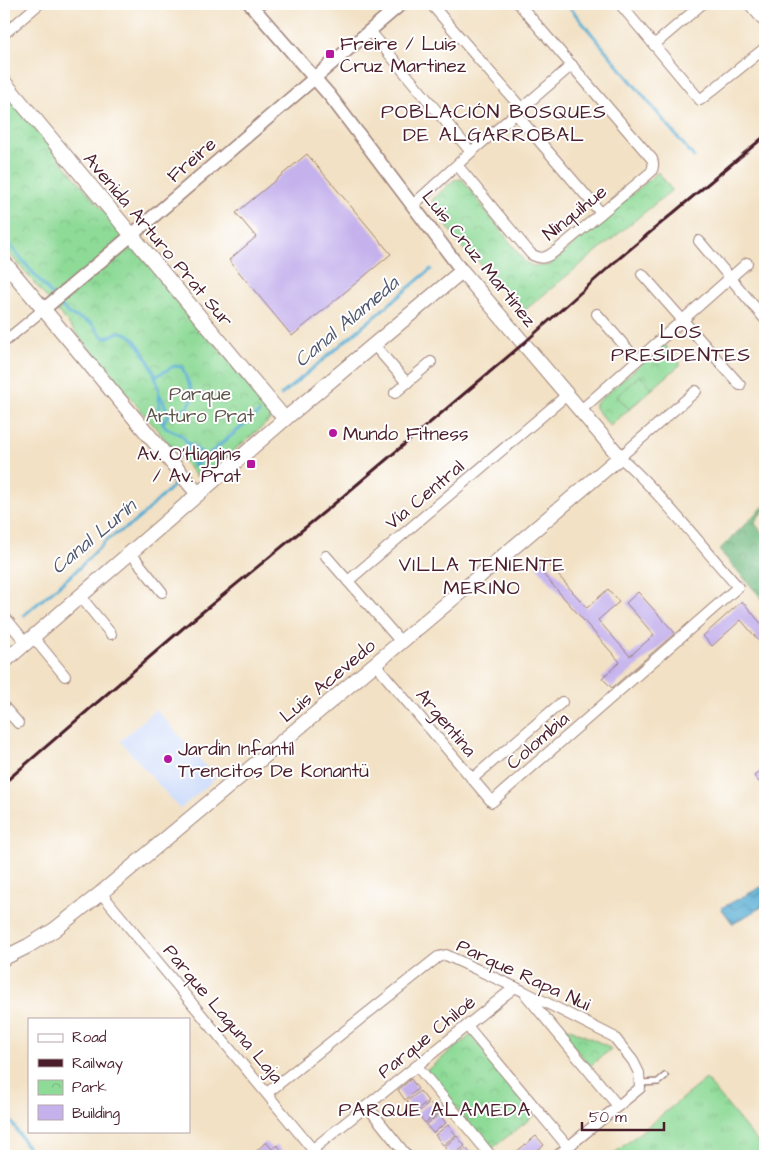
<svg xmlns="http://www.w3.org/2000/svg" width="769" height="1160" viewBox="0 0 769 1160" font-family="'Architects Daughter',sans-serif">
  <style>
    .built { fill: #ccdbfa }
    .grass { fill: url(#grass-tufts); stroke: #6c7c61 }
    .forest { fill: url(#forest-crowns); stroke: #5e6c56 }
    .park { fill: url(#park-crowns); stroke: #6c7c61 }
    .pitch { fill: #8eda97; stroke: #6c7c61 }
    .water { fill: url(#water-waves); stroke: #50667f }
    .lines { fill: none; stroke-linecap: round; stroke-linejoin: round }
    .stream { stroke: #57add3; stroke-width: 3 }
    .building { fill: #c5b2ed }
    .service-casing { stroke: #9e8078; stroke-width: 8 }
    .minor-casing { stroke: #9e8078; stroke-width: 12 }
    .tertiary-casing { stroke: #9e8078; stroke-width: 15 }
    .secondary-casing { stroke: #9e8078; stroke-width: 16 }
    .service { stroke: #fff; stroke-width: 5 }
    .minor { stroke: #fff; stroke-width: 10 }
    .tertiary { stroke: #fff; stroke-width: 12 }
    .secondary { stroke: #fff; stroke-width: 14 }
    .rail { stroke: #4a1f2b; stroke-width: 3 }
    .poi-dot { fill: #b5179e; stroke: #fff; stroke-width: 2 }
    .labels { text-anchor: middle; stroke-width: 4; stroke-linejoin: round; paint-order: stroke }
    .poi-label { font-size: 19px; fill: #4a1f2b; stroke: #fff; text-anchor: start }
    .street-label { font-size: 19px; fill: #4a1f2b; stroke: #fff }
    .park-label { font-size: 19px; fill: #5e574b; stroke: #fff }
    .neighbourhood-label { font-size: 20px; letter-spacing: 1px; fill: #4a1f2b; stroke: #fff }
    .water-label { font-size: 20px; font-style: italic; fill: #4f586e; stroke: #fff }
  </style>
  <defs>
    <pattern id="grass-tufts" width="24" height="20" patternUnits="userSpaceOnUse" patternTransform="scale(1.25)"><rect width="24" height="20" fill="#8eda97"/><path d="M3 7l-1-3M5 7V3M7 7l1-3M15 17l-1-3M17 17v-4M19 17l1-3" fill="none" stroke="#7cbb82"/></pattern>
    <pattern id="forest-crowns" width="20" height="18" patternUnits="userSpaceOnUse" patternTransform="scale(1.25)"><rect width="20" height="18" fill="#72ba80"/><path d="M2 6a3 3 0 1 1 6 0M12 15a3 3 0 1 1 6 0" fill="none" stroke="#609769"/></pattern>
    <pattern id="park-crowns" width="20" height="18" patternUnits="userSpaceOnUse" patternTransform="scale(1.25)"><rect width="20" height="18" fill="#8eda97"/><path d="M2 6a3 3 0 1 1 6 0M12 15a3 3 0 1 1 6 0" fill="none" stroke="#7cbb82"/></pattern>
    <pattern id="water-waves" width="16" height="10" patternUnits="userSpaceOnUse" patternTransform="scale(1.25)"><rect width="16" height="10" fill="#57add3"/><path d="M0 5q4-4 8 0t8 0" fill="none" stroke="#4a8cab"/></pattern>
  </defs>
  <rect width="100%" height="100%" fill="#fff"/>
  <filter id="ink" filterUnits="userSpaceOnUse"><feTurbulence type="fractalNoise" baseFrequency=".02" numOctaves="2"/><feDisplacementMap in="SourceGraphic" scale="10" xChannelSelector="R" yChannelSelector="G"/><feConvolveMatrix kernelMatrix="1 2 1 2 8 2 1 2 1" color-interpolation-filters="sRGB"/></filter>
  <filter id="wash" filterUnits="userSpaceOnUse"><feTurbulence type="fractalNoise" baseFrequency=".0096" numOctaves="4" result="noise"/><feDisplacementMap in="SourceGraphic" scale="20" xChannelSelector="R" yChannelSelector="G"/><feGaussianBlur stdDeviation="1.12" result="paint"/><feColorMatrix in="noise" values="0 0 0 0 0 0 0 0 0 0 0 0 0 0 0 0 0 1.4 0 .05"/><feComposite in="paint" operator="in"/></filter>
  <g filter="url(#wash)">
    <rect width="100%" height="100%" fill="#f2e1c4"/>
    <polygon class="built" points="156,709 216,778 180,809 120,741"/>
    <polygon class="grass" points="706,1079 765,1151 765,1156 611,1156"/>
    <polygon class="forest" points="765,505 765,510 758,517 755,523 765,537 765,602 719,550"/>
    <g class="park">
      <polygon points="4,92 271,411 272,415 269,421 202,477 196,476 4,247"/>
      <path d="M658 172 672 190 525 310 486 272 478 261 465 251 433 207V199L454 180 462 179 525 262C534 268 540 266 550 265Z"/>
      <polygon points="664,344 681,364 610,426 595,408 595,404"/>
      <polygon points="553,1021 605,1045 611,1049 590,1066"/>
      <polygon points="471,1035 535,1115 490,1150 426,1071"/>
    </g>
    <polygon class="pitch" points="640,375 652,389 629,409 617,396"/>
    <polygon class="water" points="765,885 765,905 733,924 721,908"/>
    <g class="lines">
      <g class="stream">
        <polyline points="567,4 694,157"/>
        <polyline points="4,238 51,294"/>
        <path d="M61 306 69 314 91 323 104 338C110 338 114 332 121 332 137 333 156 373 158 387 160 399 157 411 162 422 166 431 177 431 183 437 190 445 190 457 194 466L259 413"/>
        <polyline points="155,377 174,366 182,367 191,389 192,400 188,406 181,410 171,413 167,416 163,423"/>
        <polyline points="160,395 167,410 171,413"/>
        <polyline points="281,395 431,269"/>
        <polyline points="187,442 206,456"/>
        <polyline points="24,615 75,572 108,539 132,524 145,513 180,479"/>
        <polyline points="4,1110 33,1156"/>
      </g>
    </g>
    <g id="blocks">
      <g class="building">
        <polygon points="307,154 391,254 292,336 229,260 256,237 236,213"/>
        <polygon points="544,559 587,608 608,589 619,602 598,620 630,656 654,635 626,603 638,592 675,633 612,688 602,678 620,662 536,566"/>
        <polygon points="742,601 765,628 765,648 741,620 712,646 703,636"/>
        <polygon points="765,767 765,789 754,776"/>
        <polygon points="411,1079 418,1089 405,1100 398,1090"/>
        <polygon points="420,1091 428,1101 415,1111 407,1101"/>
        <polygon points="430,1103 438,1113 425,1123 417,1113"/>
        <polygon points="439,1114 446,1123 433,1133 426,1125"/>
        <polygon points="448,1125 456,1135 443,1145 435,1135"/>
        <polygon points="457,1136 465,1146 452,1156 444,1147"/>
        <polygon points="536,1136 544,1145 530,1156 520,1156 516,1152"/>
        <polygon points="266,1142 272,1149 277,1145 287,1156 251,1156"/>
        <polygon points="466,1148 473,1156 455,1156"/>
      </g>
    </g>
  </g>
  <g filter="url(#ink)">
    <use href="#blocks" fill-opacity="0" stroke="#9e8078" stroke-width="1"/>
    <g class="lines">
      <defs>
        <g id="service">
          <polyline points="379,4 388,14"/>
          <polyline points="640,1083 658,1082 665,1076"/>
        </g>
        <g id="minor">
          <polyline points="431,4 522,109"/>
          <polyline points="620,4 700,100 765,48"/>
          <polyline points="749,4 765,23"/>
          <polyline points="370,31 471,152"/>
          <polyline points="4,34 39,4"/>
          <polyline points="654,45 702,4"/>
          <polyline points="516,114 601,213"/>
          <path d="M457 165 531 254C543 261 547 257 557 250L651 172C654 167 654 164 652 159L519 4"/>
          <polyline points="413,205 471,152 572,65"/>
          <polyline points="699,241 765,319"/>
          <polyline points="642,274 740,385"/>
          <polyline points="597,314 637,360"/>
          <polyline points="4,342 44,309"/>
          <polyline points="374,345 407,383"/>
          <polyline points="395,393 431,362"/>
          <polyline points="581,410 747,263"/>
          <polyline points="130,552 162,592"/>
          <polyline points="326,556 401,642"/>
          <polyline points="348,581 568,394"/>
          <polyline points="80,596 111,634"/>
          <polyline points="4,616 26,643"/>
          <polyline points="33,637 65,676"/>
          <path d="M375 664 492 802 502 793 738 587C699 543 663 496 620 457L696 391"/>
          <polyline points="4,707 18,723"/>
          <polyline points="472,779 562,702"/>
          <polyline points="101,893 318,1156"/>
          <polyline points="526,995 618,1106"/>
          <polyline points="467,1026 568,1147"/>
          <polyline points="417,1066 491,1156"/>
          <polyline points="267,1093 438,957 446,955 523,991 614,1037 633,1061 639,1073 640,1088 557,1156"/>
          <polyline points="367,1106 407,1156"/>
          <polyline points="313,1149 515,987"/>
        </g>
        <g id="tertiary">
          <polyline points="250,4 330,96 462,271"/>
          <polyline points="44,309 120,245 401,4"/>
        </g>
        <g id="secondary">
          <polyline points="4,82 285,419"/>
          <polyline points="4,262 198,494"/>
          <path d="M4 662 285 419 462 271 620 457C448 604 274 748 101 893L54 930 28 946 4 958"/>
        </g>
      </defs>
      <use href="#service" class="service-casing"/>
      <use href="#minor" class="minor-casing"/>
      <use href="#tertiary" class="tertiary-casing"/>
      <use href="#secondary" class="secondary-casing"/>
      <use href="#service" class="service"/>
      <use href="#minor" class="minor"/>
      <use href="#tertiary" class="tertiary"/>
      <use href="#secondary" class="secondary"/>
      <polyline class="rail" points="4,783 189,623 334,504 524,343 616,261 765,136"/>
    </g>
  </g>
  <g class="poi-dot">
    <rect x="325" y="49" width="10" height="10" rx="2.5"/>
    <circle cx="333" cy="433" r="5"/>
    <rect x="246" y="459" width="10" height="10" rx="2.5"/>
    <circle cx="168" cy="759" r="5"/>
  </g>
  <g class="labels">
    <g class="poi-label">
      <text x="340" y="50">Freire / Luis<tspan x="340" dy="22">Cruz Martinez</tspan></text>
      <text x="343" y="440">Mundo Fitness</text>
      <text x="241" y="460" text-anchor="end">Av. O'Higgins<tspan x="241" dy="22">/ Av. Prat</tspan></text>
      <text x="178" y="755">Jardin Infantíl<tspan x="178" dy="22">Trencitos De Konantü</tspan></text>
    </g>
    <g class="street-label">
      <text transform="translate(191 159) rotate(-41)" y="7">Freire</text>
      <text transform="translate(574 212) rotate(-39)" y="7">Ninquihue</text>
      <text transform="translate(159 239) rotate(50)" y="7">Avenida Arturo Prat Sur</text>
      <text transform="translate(480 258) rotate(51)" y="7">Luis Cruz Martínez</text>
      <text transform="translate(424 494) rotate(-40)" y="7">Vía Central</text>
      <text transform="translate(327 680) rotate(-40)" y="7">Luis Acevedo</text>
      <text transform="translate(447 722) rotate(50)" y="7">Argentina</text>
      <text transform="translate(537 740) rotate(-41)" y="7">Colombia</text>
      <text transform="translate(524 974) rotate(25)" y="7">Parque Rapa Nui</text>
      <text transform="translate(224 1013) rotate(50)" y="7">Parque Laguna Laja</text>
      <text transform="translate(426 1036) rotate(-39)" y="7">Parque Chiloé</text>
    </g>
    <g class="park-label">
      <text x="200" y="400">Parque<tspan x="200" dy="22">Arturo Prat</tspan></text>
    </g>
    <g class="neighbourhood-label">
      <text x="494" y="118">POBLACIÓN BOSQUES<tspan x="494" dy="23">DE ALGARROBAL</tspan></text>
      <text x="681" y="338">LOS<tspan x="681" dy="23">PRESIDENTES</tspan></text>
      <text x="482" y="571">VILLA TENIENTE<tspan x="482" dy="23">MERINO</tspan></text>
      <text x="435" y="1116">PARQUE ALAMEDA</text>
    </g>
    <g class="water-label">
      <text transform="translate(346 321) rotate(-40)" y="7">Canal Alameda</text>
      <text transform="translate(93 536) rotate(-40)" y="7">Canal Lurín</text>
    </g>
  </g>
  <rect width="769" height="1160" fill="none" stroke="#fff" stroke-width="20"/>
  <rect x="28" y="1018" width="162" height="115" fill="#ffffff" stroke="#b7a5aa"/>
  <rect x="38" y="1034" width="25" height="8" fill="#ffffff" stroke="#b7a5aa"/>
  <text x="72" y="1042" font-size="15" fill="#4a1f2b">Road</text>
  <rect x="38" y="1059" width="25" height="8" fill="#4a1f2b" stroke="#b7a5aa"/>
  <text x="72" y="1068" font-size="15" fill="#4a1f2b">Railway</text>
  <rect x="38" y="1080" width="25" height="15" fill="url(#park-crowns)" stroke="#b7a5aa"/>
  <text x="72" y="1092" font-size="15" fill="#4a1f2b">Park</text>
  <rect x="38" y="1105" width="25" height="15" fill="#c5b2ed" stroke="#b7a5aa"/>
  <text x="72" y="1118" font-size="15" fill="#4a1f2b">Building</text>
  <path d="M582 1122v8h82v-8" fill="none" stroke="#4a1f2b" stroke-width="2.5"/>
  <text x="589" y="1122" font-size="15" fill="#4a1f2b" stroke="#ffffff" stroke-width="4" paint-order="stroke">50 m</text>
</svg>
